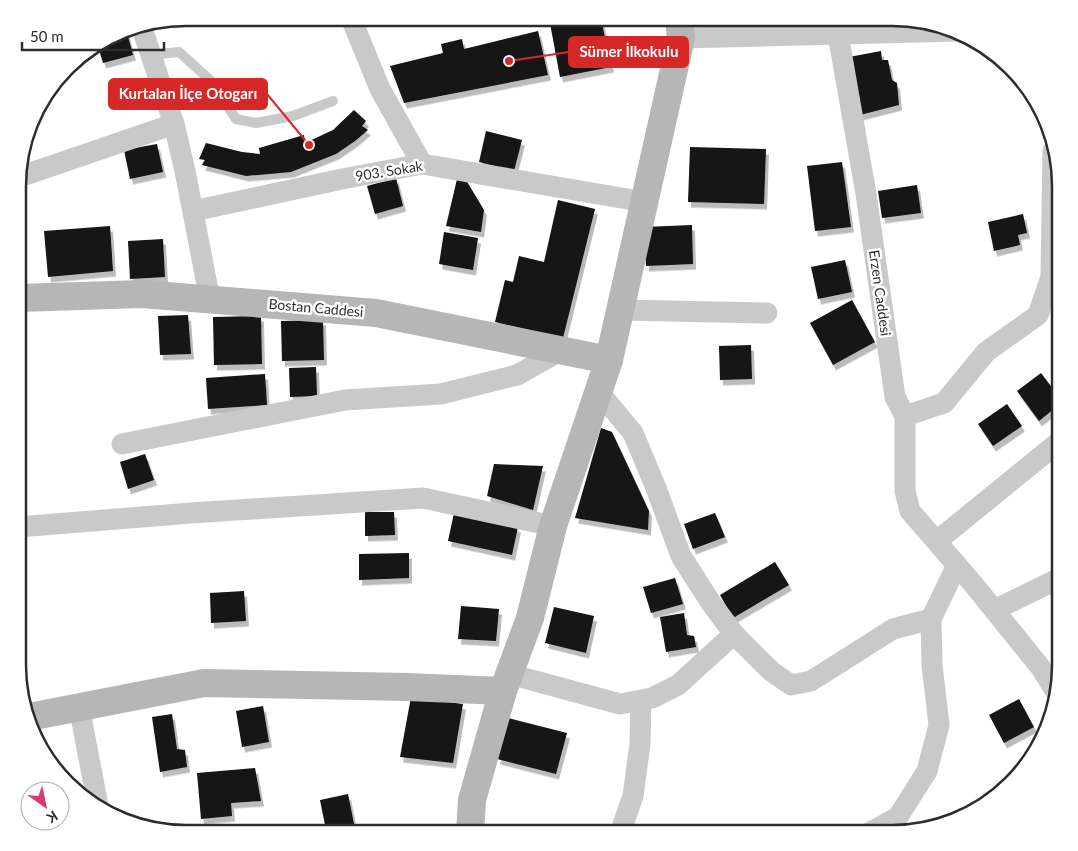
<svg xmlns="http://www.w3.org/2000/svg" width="1078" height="851" viewBox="0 0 1078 851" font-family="Lato,sans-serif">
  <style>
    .building { fill: #131313; filter: url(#shadow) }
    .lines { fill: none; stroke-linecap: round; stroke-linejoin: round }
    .lane { stroke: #c9c9c9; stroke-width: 10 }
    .street { stroke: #c9c9c9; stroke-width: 21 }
    .secondary { stroke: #b6b6b6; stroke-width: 28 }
    .labels { text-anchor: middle; stroke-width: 5; stroke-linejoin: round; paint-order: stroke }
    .street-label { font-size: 14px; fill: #2c2c2c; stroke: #fff }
    .rim { fill: none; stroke: #2c2c2c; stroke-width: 2.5 }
    .leader { fill: none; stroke: #d62828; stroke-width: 2 }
    .callout-dot { fill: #d62828; stroke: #fff; stroke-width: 2 }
    .callout { fill: #d62828; stroke: #d62828; stroke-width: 2 }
    .callout-label { font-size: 15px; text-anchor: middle; font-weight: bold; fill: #fff }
  </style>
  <defs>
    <filter id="shadow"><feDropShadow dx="3" dy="5.5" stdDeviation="0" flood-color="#0004"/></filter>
  </defs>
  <rect width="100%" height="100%" fill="#fff"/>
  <g class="building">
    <polygon points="549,18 601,18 611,67 560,77"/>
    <polygon points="126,29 133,55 103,63 98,46"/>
    <polygon points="538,31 548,75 404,103 390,66 443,53 441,44 462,39 464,49"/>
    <polygon points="881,51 882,60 888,60 892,80 897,83 899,105 860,115 849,57"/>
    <polygon points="354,110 366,121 362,126 368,130 355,141 336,154 291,172 246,176 202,165 205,160 199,159 206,143 242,152 260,154 259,148 304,135 305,143 333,130"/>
    <polygon points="486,131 522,140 514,171 479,162"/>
    <polygon points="157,144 163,172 130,179 124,150"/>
    <polygon points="690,147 766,149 764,204 688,202"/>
    <polygon points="842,162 851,227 815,231 807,166"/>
    <polygon points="396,178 403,206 375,214 367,186"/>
    <polygon points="457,179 466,180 484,210 481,232 446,226"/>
    <polygon points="917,185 921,213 882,218 878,191"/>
    <polygon points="558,200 595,209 563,338 495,322 505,280 513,282 519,256 544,262"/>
    <polygon points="1023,214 1027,233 1018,235 1020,245 994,251 988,222"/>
    <polygon points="692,225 693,264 646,266 644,227"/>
    <polygon points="110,226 113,271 48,277 44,231"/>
    <polygon points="444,232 478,238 473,270 439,264"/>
    <polygon points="163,239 165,277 130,279 128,241"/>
    <polygon points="845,260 852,292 818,299 811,267"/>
    <polygon points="852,300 875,342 833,365 810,323"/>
    <polygon points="188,315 191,354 160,355 158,316"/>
    <polygon points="261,316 262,364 214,365 213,317"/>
    <polygon points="323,320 324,360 282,361 281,321"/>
    <polygon points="751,345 752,379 720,380 719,346"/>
    <polygon points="316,367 317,396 290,397 289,368"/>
    <polygon points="1041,373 1060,398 1060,404 1039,421 1017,391"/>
    <polygon points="265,374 267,405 208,409 206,378"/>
    <polygon points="1007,404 1022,426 993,446 978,424"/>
    <polygon points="601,428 612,432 649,511 648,530 575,518"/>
    <polygon points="145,454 154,480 128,489 120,462"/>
    <polygon points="1060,454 1060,469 1053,460"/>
    <polygon points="494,464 543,466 533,510 487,496"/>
    <polygon points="365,512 394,512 395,535 365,536"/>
    <polygon points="454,513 518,527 512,555 448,541"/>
    <polygon points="715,513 725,537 693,549 684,524"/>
    <polygon points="409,553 409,578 359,580 359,554"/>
    <polygon points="775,562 789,585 733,618 720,595"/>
    <polygon points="675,578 683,604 651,613 643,587"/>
    <polygon points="244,591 246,621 211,623 210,593"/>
    <polygon points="461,606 499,609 496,641 458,639"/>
    <polygon points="554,607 594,616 586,653 545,643"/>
    <polygon points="684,613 687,635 694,636 696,647 666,652 660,617"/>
    <polygon points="411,697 463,704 453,763 400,757"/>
    <polygon points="1019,699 1034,727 1004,743 989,715"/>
    <polygon points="263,706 269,742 242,747 236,711"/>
    <polygon points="172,714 177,749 185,750 187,767 160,772 152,717"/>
    <polygon points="508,718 567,733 556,774 497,759"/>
    <polygon points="255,768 261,801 231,803 232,816 201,819 197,773"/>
    <polygon points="348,794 354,824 326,830 320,800"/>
    <polygon points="507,825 537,833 505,833"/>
  </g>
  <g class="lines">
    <polyline class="lane" points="150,55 179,52 210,80 236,119 256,123 293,116 333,101"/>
    <g class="street">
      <polyline points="351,18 380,89 422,164"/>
      <polyline points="141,25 174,124 185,171 210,300"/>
      <polyline points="838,34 866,194 895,397 905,416 905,491 910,511 974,585 1041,668 1056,692"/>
      <polyline points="681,38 958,31"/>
      <polyline points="19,177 174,124"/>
      <polyline points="193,211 342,179 422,164 645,202"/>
      <polyline points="621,310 767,313"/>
      <polyline points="598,391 633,433 656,488 681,556 711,603 734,634 771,671 791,685 811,681 893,629 931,619"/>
      <polyline points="905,416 944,403 986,352 1038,315 1051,277 1053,151"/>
      <polyline points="122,444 345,400 441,394 517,375 562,350"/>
      <polyline points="18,527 191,513 423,498 553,526"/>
      <polyline points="937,541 1060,441"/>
      <polyline points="994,610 1060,578"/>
      <polyline points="509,674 620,704 652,698 678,685 734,634"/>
      <polyline points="79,706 98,806"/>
      <polyline points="620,833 633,796 640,744 641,700"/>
      <polyline points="869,833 898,817 927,771 939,725 932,665 931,619 957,565"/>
    </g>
    <g class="secondary">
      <polyline points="19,298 142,294 376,313 609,360"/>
      <polyline points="29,717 204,683 407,687 503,691"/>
      <polyline points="470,833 472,800 503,691 530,618 553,526 609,360 681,38 679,18"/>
    </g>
  </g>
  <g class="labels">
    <g class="street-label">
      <text transform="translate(389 171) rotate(-9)" y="5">903. Sokak</text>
      <text transform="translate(880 293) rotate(82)" y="5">Erzen Caddesi</text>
      <text transform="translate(316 308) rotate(5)" y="5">Bostan Caddesi</text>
    </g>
  </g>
  <path d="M0 0H1078V851H0ZM186 26H892A160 160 0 0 1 1052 186V665A160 160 0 0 1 892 825H186A160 160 0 0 1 26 665V186A160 160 0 0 1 186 26Z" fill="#fff" fill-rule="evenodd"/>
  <path class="rim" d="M186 26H892A160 160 0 0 1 1052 186V665A160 160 0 0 1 892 825H186A160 160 0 0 1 26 665V186A160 160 0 0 1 186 26Z"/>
  <path class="leader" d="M509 61L569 52M309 145L267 94"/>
  <g class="callout-dot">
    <circle cx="509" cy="61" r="5"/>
    <circle cx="309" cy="145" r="5"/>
  </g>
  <g class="callout">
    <rect x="569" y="37" width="119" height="30" rx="5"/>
    <rect x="109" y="79" width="158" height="30" rx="5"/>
  </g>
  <g class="callout-label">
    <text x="629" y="57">Sümer İlkokulu</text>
    <text x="188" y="99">Kurtalan İlçe Otogarı</text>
  </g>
  <g transform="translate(45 806) rotate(147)"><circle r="24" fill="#ffffff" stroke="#ababab"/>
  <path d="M0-4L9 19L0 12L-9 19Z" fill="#d53b74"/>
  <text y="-8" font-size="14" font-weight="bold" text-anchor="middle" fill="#2c2c2c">K</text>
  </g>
  <path d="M22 42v8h142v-8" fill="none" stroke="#2c2c2c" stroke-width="2.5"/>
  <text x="30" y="42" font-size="15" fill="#2c2c2c" stroke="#ffffff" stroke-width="4" paint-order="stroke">50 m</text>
</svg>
